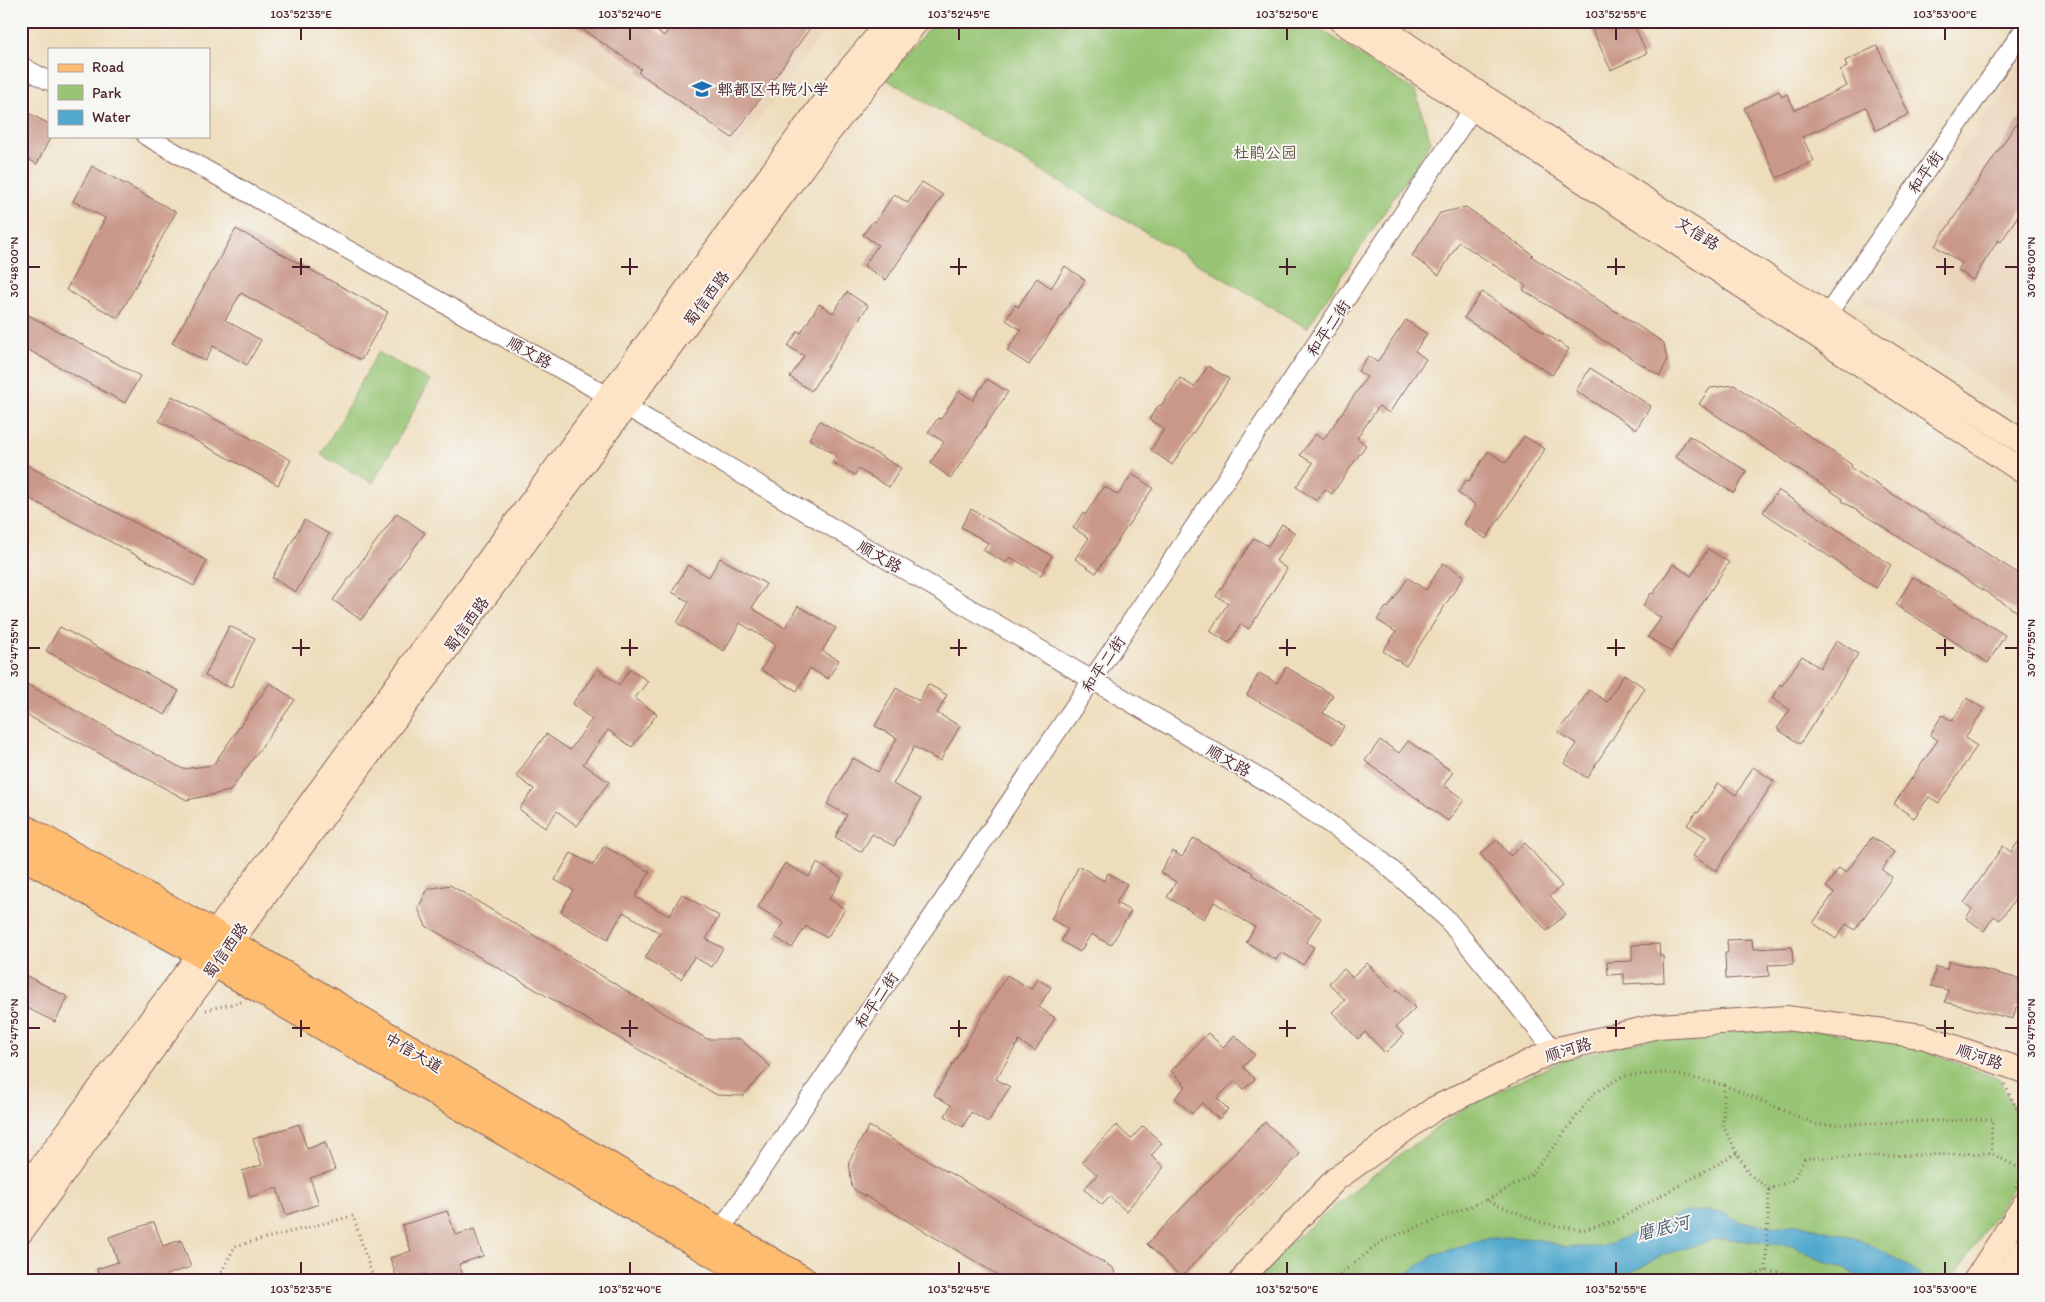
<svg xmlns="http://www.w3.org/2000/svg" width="2045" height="1302" viewBox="0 0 2045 1302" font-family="Itim,'LXGW WenKai TC',sans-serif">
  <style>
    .built { fill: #ead3b8 }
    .green { fill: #98c574; stroke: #717250 }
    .water { fill: #51a9ce; stroke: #4e647c }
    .building { fill: #c99889 }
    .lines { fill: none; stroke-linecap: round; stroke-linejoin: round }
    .street-casing { stroke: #83625d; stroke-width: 20 }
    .secondary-casing { stroke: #83625d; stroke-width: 26 }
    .primary-casing { stroke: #83625d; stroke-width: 30 }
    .path { stroke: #83625d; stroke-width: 3; stroke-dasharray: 1 4; stroke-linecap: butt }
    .street { stroke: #fff; stroke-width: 18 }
    .secondary { stroke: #fee4c6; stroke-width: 24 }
    .primary { stroke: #fdbc70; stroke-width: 28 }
    .ticks { fill: none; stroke: #4a1f2b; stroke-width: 2 }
    .labels { text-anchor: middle; stroke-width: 4; stroke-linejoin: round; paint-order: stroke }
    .poi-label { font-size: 16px; fill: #4a1f2b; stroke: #f6f6f2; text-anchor: start }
    .park-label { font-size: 16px; fill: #615141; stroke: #f6f6f2 }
    .street-label { font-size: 16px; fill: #4a1f2b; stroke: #f6f6f2 }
    .water-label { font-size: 18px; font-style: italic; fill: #4d566c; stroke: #f6f6f2 }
    .neatline { fill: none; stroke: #4a1f2b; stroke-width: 2 }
    .ticks-label { font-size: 12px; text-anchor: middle; fill: #4a1f2b }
  </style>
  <rect width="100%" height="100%" fill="#f6f6f2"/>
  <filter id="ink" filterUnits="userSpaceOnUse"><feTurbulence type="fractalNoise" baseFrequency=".02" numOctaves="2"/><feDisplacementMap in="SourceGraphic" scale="10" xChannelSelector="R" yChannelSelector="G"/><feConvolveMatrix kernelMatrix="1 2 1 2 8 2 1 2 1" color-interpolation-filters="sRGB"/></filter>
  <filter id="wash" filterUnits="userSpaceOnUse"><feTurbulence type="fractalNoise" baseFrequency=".0096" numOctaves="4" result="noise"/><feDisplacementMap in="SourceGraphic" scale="20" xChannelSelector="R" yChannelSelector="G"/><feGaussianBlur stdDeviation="1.12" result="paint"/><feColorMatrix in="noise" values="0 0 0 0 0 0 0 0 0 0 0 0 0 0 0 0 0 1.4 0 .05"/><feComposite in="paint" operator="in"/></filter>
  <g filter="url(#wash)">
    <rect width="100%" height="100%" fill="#edb"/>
    <g class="built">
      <polygon points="514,21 831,21 731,158"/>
      <polygon points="2024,59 2024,408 1862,300"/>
    </g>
    <g class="green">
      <polygon points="935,21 1308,21 1415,91 1431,142 1307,328 886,79"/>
      <polygon points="378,352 430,381 373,483 321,455"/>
      <polygon points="1789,1027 1905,1043 1999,1079 2019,1118 2023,1173 1951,1281 1256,1281 1273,1257 1368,1179 1466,1106 1564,1060 1660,1036"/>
    </g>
    <polygon class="water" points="1705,1211 1723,1213 1742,1222 1780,1227 1797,1224 1855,1238 1883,1251 1910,1267 1927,1281 1863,1281 1845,1268 1813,1257 1793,1246 1720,1238 1662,1255 1638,1269 1607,1281 1585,1279 1566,1281 1396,1281 1434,1255 1483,1239 1506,1237 1536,1239 1566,1247 1601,1247 1686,1212"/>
    <g id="blocks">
      <g class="building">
        <polygon points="570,21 642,21 664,36 675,21 815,21 732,138 638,72 641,69"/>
        <polygon points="1588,21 1632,21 1647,53 1611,70"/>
        <polygon points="1877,46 1909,114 1876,130 1866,107 1802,137 1814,161 1777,178 1744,108 1779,91 1782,97 1787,94 1795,110 1847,86 1840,70 1847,67 1845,61"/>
        <polygon points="21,109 49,124 49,140 37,164 21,155"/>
        <polygon points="2024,112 2024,206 2001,242 1998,240 1973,280 1958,270 1962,263 1935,246"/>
        <polygon points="92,166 176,212 118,318 66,290 105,218 73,201"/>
        <polygon points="922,182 943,195 886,280 864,266 878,245 863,235 873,221 875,222 894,194 908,203"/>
        <polygon points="1466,207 1533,255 1531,256 1664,343 1667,361 1660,376 1523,290 1526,286 1459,242 1439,275 1412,256 1440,213"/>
        <polygon points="236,229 388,312 361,360 241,293 225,320 261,340 247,365 213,346 205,361 172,343"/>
        <polygon points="1065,266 1085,280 1029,365 1007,351 1021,330 1006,320 1015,305 1018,307 1037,278 1051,288"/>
        <polygon points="847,292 868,306 811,391 790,377 804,356 788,346 798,331 801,333 819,304 833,313"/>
        <polygon points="1482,292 1569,349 1552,375 1464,318"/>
        <polygon points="21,311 140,376 125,403 21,346"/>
        <polygon points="1406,320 1427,334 1415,351 1426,359 1389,413 1379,406 1357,438 1366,445 1332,494 1325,489 1317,501 1296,487 1313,463 1300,455 1315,434 1323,440 1367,377 1358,371 1368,356 1377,362"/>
        <polygon points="1208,366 1229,379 1172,465 1151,450 1164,429 1149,419 1159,405 1161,406 1180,378 1194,387"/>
        <polygon points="1590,368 1651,406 1636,429 1576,391"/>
        <polygon points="987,379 1008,392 951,478 930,463 944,442 928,432 938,418 941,419 959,391 973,400"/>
        <polygon points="1734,385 1852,465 1851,468 2024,577 2024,616 1842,501 1843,499 1699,404 1710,388"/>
        <polygon points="172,396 291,460 278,485 159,421"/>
        <polygon points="820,421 901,468 889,487 858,469 855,475 832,462 837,455 809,439"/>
        <polygon points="1524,436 1545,449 1486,539 1464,524 1476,505 1458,493 1466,480 1469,481 1488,451 1506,463"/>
        <polygon points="1689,436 1747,471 1734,493 1675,457"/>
        <polygon points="21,462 207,561 194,586 21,494"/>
        <polygon points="1132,474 1153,488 1096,573 1075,559 1089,538 1073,528 1083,513 1085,515 1104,486 1118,495"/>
        <polygon points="1778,490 1891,565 1876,588 1763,512"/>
        <polygon points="971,509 1052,556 1041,575 1010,557 1006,563 983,550 988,543 961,527"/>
        <polygon points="397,513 425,533 361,620 333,600"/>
        <polygon points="304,520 329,534 296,592 272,578"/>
        <polygon points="1282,524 1295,533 1276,561 1287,569 1249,629 1241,624 1229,643 1210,631 1228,603 1216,596 1254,538 1268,546"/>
        <polygon points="1708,549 1729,562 1671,652 1648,637 1661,618 1643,606 1651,593 1653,594 1673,564 1691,576"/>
        <polygon points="720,558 766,584 752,608 785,628 798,606 836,628 822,651 839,660 828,679 810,668 797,691 761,670 776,645 740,623 724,651 677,623 689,602 672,592 688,565 709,577"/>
        <polygon points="1443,563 1464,576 1406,666 1383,651 1396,632 1377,620 1386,607 1388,608 1408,578 1426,590"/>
        <polygon points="1913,577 2005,635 1988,663 1896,605"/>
        <polygon points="229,626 255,638 231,688 205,676"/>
        <polygon points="60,627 179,691 165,715 46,651"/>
        <polygon points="1837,640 1858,654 1800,744 1777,729 1790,710 1772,698 1780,684 1782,686 1802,656 1820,668"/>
        <polygon points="1286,667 1333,695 1323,713 1344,726 1334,744 1247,695 1259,673 1277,683"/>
        <polygon points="598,669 619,685 630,669 648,681 635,698 657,714 632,747 608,730 583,764 609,782 577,826 557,811 545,828 519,809 534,789 516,776 546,734 570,750 592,719 572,704"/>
        <polygon points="1624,674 1645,688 1587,778 1564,763 1577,744 1558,732 1567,719 1569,720 1589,690 1607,702"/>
        <polygon points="21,681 183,769 213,765 270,683 295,700 230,791 187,800 21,712"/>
        <polygon points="928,684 947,695 937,713 960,726 940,761 914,747 893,784 921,799 894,846 872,834 862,852 835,837 847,815 827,804 853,758 878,772 897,738 875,726 896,688 919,701"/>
        <polygon points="1967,698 1984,709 1965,738 1977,746 1939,803 1929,797 1914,818 1894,804 1938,740 1930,735 1942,715 1952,721"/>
        <polygon points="1380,740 1399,753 1408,741 1453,772 1444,785 1464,800 1448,821 1365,761"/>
        <polygon points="1753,767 1774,781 1716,871 1693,856 1706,837 1687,825 1696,812 1698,813 1718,783 1736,795"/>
        <polygon points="2024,834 2024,887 2000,920 1994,916 1984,931 1966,918 1972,909 1964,903 2003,846 2011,852"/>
        <polygon points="1872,837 1894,852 1882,870 1892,877 1855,930 1846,924 1836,939 1813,923 1834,893 1826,887 1839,868 1846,873"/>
        <polygon points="1194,838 1253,873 1252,875 1321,918 1306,942 1314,947 1303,965 1281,952 1276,960 1246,942 1255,927 1214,902 1204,919 1167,897 1176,882 1160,872 1173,851 1182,857"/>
        <polygon points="1497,840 1510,856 1525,843 1562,886 1550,896 1566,914 1547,931 1480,854"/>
        <polygon points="604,846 650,872 635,897 669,916 682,894 719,916 706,939 723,948 712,967 694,957 681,979 645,958 660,933 623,912 608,939 561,912 573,890 555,880 571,853 593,865"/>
        <polygon points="785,863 809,877 817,863 842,878 829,899 845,909 827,938 806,926 792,948 775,937 784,923 758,907"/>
        <polygon points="1079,866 1104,881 1108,873 1127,884 1116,903 1131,911 1111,945 1091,934 1080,952 1061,941 1068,929 1051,919"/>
        <polygon points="450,885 707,1039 740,1039 770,1066 743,1096 717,1095 426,926 418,908 428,889"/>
        <polygon points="1752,939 1753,949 1792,947 1793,964 1768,965 1769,976 1726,979 1725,953 1728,953 1727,940"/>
        <polygon points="1659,944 1660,956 1663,956 1664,982 1624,984 1624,974 1608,975 1607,962 1632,961 1632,945"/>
        <polygon points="1949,961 2024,980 2024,1009 2016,1007 2013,1019 1945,1002 1948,990 1931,986 1936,967 1947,969"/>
        <polygon points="1367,963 1395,992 1397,989 1415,1008 1396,1027 1404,1035 1385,1053 1365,1032 1358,1039 1332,1012 1345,1000 1329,983 1344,969 1352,977"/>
        <polygon points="21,973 68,997 55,1022 21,1005"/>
        <polygon points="1007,975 1031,989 1037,979 1051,987 1039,1007 1055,1018 1035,1051 1019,1041 996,1079 1010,1087 988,1122 971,1112 963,1127 945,1116 951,1105 934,1095"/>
        <polygon points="1208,1033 1223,1047 1235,1035 1255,1055 1243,1067 1255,1079 1244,1089 1235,1081 1217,1098 1228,1109 1219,1119 1202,1103 1192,1114 1175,1098 1186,1086 1171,1071"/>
        <polygon points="1265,1122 1300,1154 1181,1277 1147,1244"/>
        <polygon points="299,1124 307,1149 325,1142 335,1170 310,1178 319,1204 286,1215 277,1188 250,1197 242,1171 262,1165 253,1139"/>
        <polygon points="1116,1125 1131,1139 1143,1126 1162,1143 1151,1156 1164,1167 1126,1211 1110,1197 1102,1205 1084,1189 1097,1175 1082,1161"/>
        <polygon points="869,1126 1113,1268 1118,1281 1008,1281 852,1188 849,1161"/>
        <polygon points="447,1211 456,1235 474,1229 483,1256 459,1264 465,1281 427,1281 425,1274 406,1281 398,1281 390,1258 411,1251 402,1225"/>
        <polygon points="154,1222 163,1246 181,1240 191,1267 166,1275 168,1281 101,1281 97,1269 118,1262 109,1237"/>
      </g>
    </g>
  </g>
  <g filter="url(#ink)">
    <use href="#blocks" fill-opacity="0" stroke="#83625d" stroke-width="1"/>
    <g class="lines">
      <defs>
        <g id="street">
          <polyline points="21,66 49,81"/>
          <polyline points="146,136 608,396 1278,789 1374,854 1446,918 1554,1050"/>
          <polyline points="1827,315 2024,29"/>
          <polyline points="720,1231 1092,680 1480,98"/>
        </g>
        <g id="secondary">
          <polyline points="1341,21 2024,472"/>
          <polyline points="1372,21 1482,96 1827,315 2024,443"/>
          <polyline points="21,1194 201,953 835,87 890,21"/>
          <polyline points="21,1232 215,963 625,407 828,133 917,21"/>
          <polyline points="1242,1281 1251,1268 1336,1179 1434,1109 1554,1050 1658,1026 1786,1018 1922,1036 2024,1071"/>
          <polyline points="1975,1281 2024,1205"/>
          <polyline points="2003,1281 2024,1249"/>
        </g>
        <g id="primary">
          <polyline points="21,827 214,934 804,1281"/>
          <polyline points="21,854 201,953 215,963 761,1281"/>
        </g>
      </defs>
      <use href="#street" class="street-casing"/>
      <use href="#secondary" class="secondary-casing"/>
      <use href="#primary" class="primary-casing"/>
      <g class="path">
        <polyline points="206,1010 241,1002"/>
        <polyline points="1724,1085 1818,1125 1992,1119 1991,1153"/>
        <polyline points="2005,1085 2021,1117 2024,1130"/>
        <polyline points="2016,1188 2024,1175"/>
        <polyline points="1487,1200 1529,1177 1556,1144 1593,1094 1623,1076 1669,1073 1724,1085 1723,1125 1737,1153"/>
        <polyline points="1766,1271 1769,1189"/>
        <polyline points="217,1281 235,1246 353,1216 374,1281"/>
        <polyline points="1331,1281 1384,1240 1486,1200 1542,1223 1582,1230 1614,1222 1737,1153 1749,1174 1769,1189 1793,1180 1805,1158 1991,1153 2024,1171"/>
        <polyline points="1734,1281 1766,1271 1812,1275 1820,1281"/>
      </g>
      <use href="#street" class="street"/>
      <use href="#secondary" class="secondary"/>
      <use href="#primary" class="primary"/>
    </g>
  </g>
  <path class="ticks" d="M301 28V40M630 28V40M959 28V40M1287 28V40M1616 28V40M1945 28V40M301 258V275M630 258V275M959 258V275M1287 258V275M1616 258V275M1945 258V275M28 267H40M292 267H310M621 267H638M950 267H967M1279 267H1296M1607 267H1625M1936 267H1954M2005 267H2018M301 639V656M630 639V656M959 639V656M1287 639V656M1616 639V656M1945 639V656M28 648H40M292 648H310M621 648H638M950 648H967M1279 648H1296M1607 648H1625M1936 648H1954M2005 648H2018M301 1020V1037M630 1020V1037M959 1020V1037M1287 1020V1037M1616 1020V1037M1945 1020V1037M28 1028H40M292 1028H310M621 1028H638M950 1028H967M1279 1028H1296M1607 1028H1625M1936 1028H1954M2005 1028H2018M301 1262V1274M630 1262V1274M959 1262V1274M1287 1262V1274M1616 1262V1274M1945 1262V1274"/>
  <defs>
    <symbol id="school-bare" viewBox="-9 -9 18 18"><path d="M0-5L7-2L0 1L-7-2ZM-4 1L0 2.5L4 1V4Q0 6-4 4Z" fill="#1f6fb2" stroke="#f6f6f2" stroke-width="2.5" paint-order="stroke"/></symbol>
  </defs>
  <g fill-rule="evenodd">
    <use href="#school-bare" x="688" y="75" width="28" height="28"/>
  </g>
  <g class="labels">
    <g class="poi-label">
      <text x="717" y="95">郫都区书院小学</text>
    </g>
    <g class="park-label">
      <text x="1265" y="158">杜鹃公园</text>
    </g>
    <g class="street-label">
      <text transform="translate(1925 172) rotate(-55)" y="6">和平街</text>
      <text transform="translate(1698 233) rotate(32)" y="6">文信路</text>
      <text transform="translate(706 298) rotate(-53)" y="6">蜀信西路</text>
      <text transform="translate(1328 328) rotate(-56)" y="6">和平二街</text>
      <text transform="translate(530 352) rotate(29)" y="6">顺文路</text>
      <text transform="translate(880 556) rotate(30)" y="6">顺文路</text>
      <text transform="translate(466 624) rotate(-54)" y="6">蜀信西路</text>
      <text transform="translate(1103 664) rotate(-56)" y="6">和平二街</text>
      <text transform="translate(1229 760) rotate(30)" y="6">顺文路</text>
      <text transform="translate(225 950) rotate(-54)" y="6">蜀信西路</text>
      <text transform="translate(876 1000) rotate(-56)" y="6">和平二街</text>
      <text transform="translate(1568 1049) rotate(-17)" y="6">顺河路</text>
      <text transform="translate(414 1052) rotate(30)" y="6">中信大道</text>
      <text transform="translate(1980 1056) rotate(19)" y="6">顺河路</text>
    </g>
    <g class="water-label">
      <text transform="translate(1663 1228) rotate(-14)" y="6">磨底河</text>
    </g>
  </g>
  <rect width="2045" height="1302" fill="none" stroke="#f6f6f2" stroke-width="55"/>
  <rect x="48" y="48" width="162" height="90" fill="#f6f6f2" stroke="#b1a0a2"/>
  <rect x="58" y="64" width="25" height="8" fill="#fdbc70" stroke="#b1a0a2"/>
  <text x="92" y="72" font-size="15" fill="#4a1f2b">Road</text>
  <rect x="58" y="85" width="25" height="15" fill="#98c574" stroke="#b1a0a2"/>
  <text x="92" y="98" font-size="15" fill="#4a1f2b">Park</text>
  <rect x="58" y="110" width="25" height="15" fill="#51a9ce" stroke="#b1a0a2"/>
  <text x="92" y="122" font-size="15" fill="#4a1f2b">Water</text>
  <rect x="28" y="28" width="1990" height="1246" class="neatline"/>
  <g class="ticks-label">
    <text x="301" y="18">103°52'35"E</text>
    <text x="630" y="18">103°52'40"E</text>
    <text x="959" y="18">103°52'45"E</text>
    <text x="1287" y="18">103°52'50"E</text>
    <text x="1616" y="18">103°52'55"E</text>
    <text x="1945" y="18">103°53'00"E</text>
    <text transform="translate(14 267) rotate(-90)" y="4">30°48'00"N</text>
    <text transform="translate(2031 267) rotate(-90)" y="4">30°48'00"N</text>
    <text transform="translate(14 648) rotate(-90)" y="4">30°47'55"N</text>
    <text transform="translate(2031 648) rotate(-90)" y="4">30°47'55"N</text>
    <text transform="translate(14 1028) rotate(-90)" y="4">30°47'50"N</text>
    <text transform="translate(2031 1028) rotate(-90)" y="4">30°47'50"N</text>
    <text x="301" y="1293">103°52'35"E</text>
    <text x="630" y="1293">103°52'40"E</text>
    <text x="959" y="1293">103°52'45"E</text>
    <text x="1287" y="1293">103°52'50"E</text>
    <text x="1616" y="1293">103°52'55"E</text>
    <text x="1945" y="1293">103°53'00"E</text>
  </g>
</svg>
